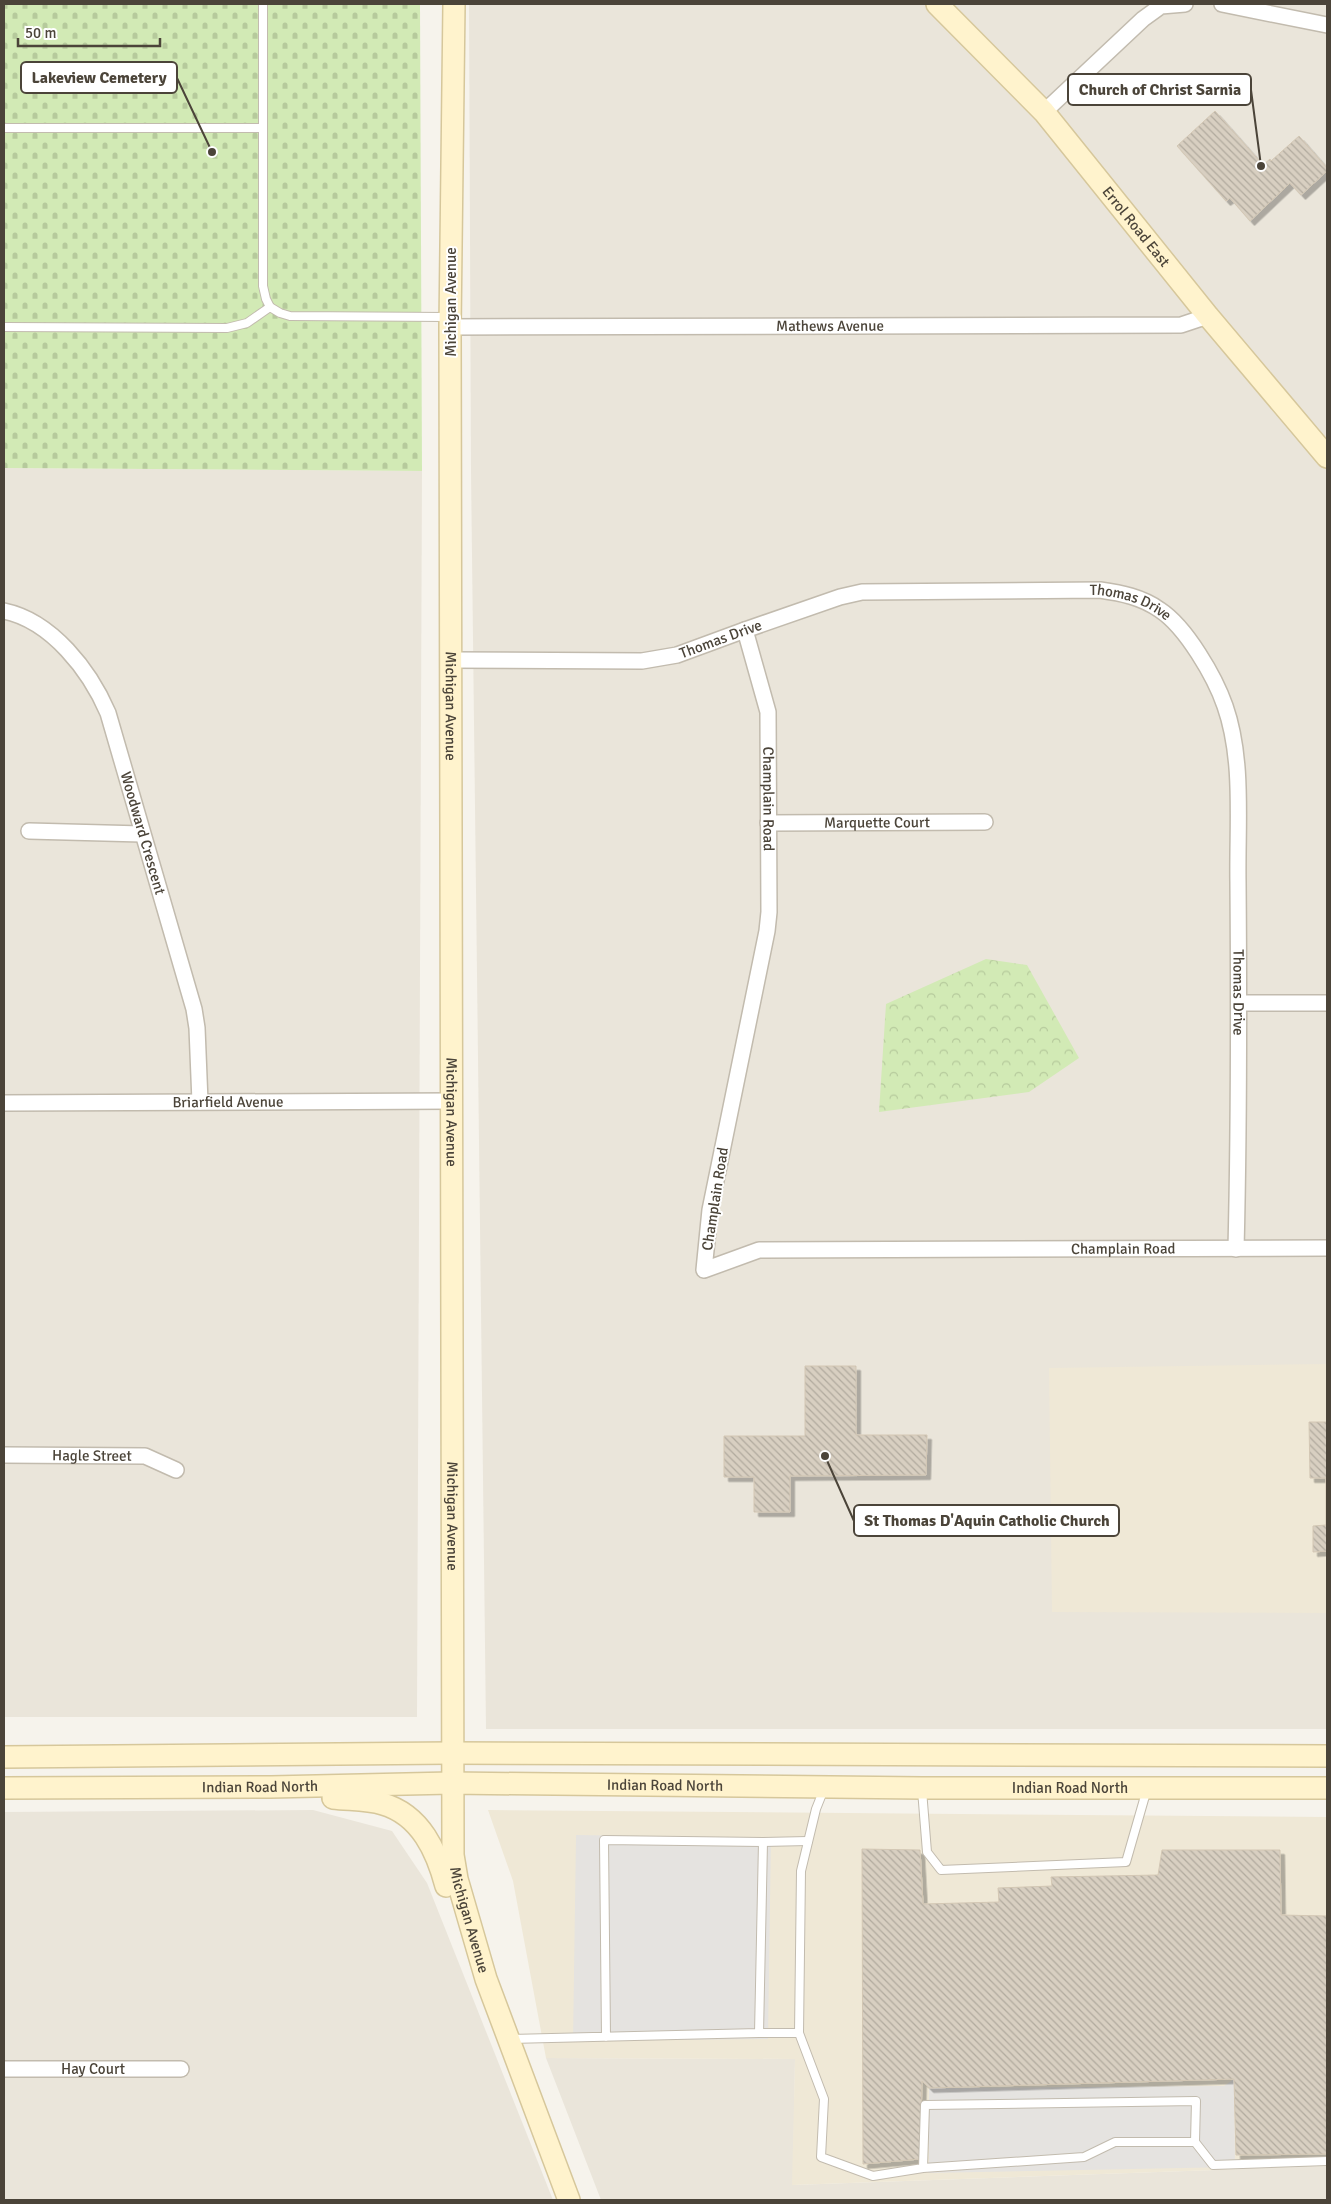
<svg xmlns="http://www.w3.org/2000/svg" width="1331" height="2204" viewBox="0 0 1331 2204" font-family="Signika,sans-serif">
  <style>
    .residential { fill: #eae5da }
    .education { fill: #efe8d6 }
    .forest { fill: url(#forest-crowns) }
    .cemetery { fill: url(#cemetery-stones) }
    .parking { fill: #e5e3e0 }
    .building { fill: url(#building-back-hatch); stroke: #d3c7b4; filter: url(#shadow) }
    .lines { fill: none; stroke-linecap: round; stroke-linejoin: round }
    .lane-casing { stroke: #c2bbae; stroke-width: 10 }
    .street-casing { stroke: #c2bbae; stroke-width: 18 }
    .secondary-casing { stroke: #d6c79b; stroke-width: 24 }
    .lane { stroke: #fff; stroke-width: 8 }
    .street { stroke: #fff; stroke-width: 15 }
    .secondary { stroke: #fff3cd; stroke-width: 21 }
    .labels { text-anchor: middle; stroke-width: 4; stroke-linejoin: round; paint-order: stroke }
    .street-label { font-size: 15px; fill: #4b4439; stroke: #fff }
    .leader { fill: none; stroke: #4b4439; stroke-width: 2 }
    .callout-dot { fill: #4b4439; stroke: #fff; stroke-width: 2 }
    .callout { fill: #fff; stroke: #4b4439; stroke-width: 2 }
    .callout-label { font-size: 16px; text-anchor: middle; font-weight: bold; fill: #4b4439 }
  </style>
  <defs>
    <pattern id="forest-crowns" width="20" height="18" patternUnits="userSpaceOnUse" patternTransform="scale(1.25)"><rect width="20" height="18" fill="#d2eab5"/><path d="M2 6a3 3 0 1 1 6 0M12 15a3 3 0 1 1 6 0" fill="none" stroke="#b6ca9c"/></pattern>
    <pattern id="cemetery-stones" width="16" height="16" patternUnits="userSpaceOnUse" patternTransform="scale(1.25)"><rect width="16" height="16" fill="#d2eab5"/><path d="M2 7V4a2 2 0 0 1 4 0v3zM10 15v-3a2 2 0 0 1 4 0v3z" fill="#b6ca9c"/></pattern>
    <pattern id="building-back-hatch" width="6" height="6" patternUnits="userSpaceOnUse" patternTransform="scale(1.25)"><rect width="6" height="6" fill="#d8cfc1"/><path d="M-1 5l2 2M0 0l6 6M5-1l2 2" fill="none" stroke="#b1aa9e"/></pattern>
    <filter id="shadow"><feDropShadow dx="4.5" dy="4.5" stdDeviation="0" flood-color="#0004"/></filter>
  </defs>
  <rect width="100%" height="100%" fill="#f6f3ec"/>
  <g class="residential">
    <polygon points="469,4 1327,4 1327,1729 486,1729 471,471"/>
    <polygon points="4,468 422,471 417,1717 4,1717"/>
    <polygon points="313,1810 392,1831 427,1883 553,2200 4,2200 4,1812"/>
    <polygon points="546,2058 795,2059 793,2185 1327,2166 1327,2200 601,2200"/>
  </g>
  <g class="education">
    <polygon points="1327,1364 1327,1613 1052,1612 1049,1368"/>
    <polygon points="488,1810 1327,1817 1327,2166 792,2185 795,2059 546,2058 513,1881"/>
  </g>
  <polygon class="forest" points="986,959 1027,965 1079,1058 1029,1092 879,1112 886,1004"/>
  <polygon class="cemetery" points="4,4 420,4 422,471 4,468"/>
  <g class="parking">
    <polygon points="576,1835 771,1838 768,2039 573,2041"/>
    <polygon points="1234,2079 1235,2167 929,2173 929,2088 1224,2086"/>
  </g>
  <g class="building">
    <polygon points="1215,111 1263,165 1270,159 1271,161 1299,136 1327,168 1327,171 1301,195 1290,183 1250,221 1230,198 1226,201 1177,146"/>
    <polygon points="805,1366 856,1366 856,1435 927,1435 926,1475 790,1476 790,1512 754,1512 754,1477 724,1477 724,1436 805,1436"/>
    <polygon points="1309,1422 1327,1422 1327,1551 1313,1552 1313,1526 1326,1525 1326,1478 1310,1478"/>
    <polygon points="862,1849 920,1850 923,1904 999,1902 998,1888 1052,1886 1051,1877 1158,1875 1162,1850 1280,1850 1281,1915 1327,1916 1327,2154 1236,2155 1234,2079 929,2088 922,2081 920,2159 863,2164"/>
  </g>
  <g class="lines">
    <defs>
      <g id="lane">
        <polyline points="263,4 263,286 266,299 270,307"/>
        <polyline points="4,128 262,128"/>
        <polyline points="4,327 227,328 247,323 270,307 280,313 290,316 448,317"/>
        <polyline points="824,1789 816,1809 801,1871 799,2033 824,2099 821,2157 873,2176 923,2168 1084,2157 1115,2142 1195,2142 1196,2101 925,2105 923,2168"/>
        <polyline points="922,1790 927,1852 941,1870 1126,1862 1147,1789"/>
        <polyline points="763,1842 808,1841"/>
        <polyline points="759,2033 799,2033"/>
        <polyline points="510,2039 759,2033 763,1842 604,1840 606,2037"/>
        <polyline points="1195,2142 1213,2165 1327,2161"/>
      </g>
      <g id="street">
        <polyline points="1222,4 1327,25"/>
        <polyline points="1044,112 1143,19 1161,6 1185,4"/>
        <path id="s1" d="M450 327 1181 325 1208 316"/>
        <path id="s2" d="M4 611C52 621 90 671 108 713L194 1009 197 1028 200 1102"/>
        <path id="s3" d="M745 630 768 712 769 912 767 931 710 1210 704 1270 759 1250 1327 1248"/>
        <path id="s4" d="M452 660 642 661 677 655 745 630 840 597 862 592 1100 590C1121 593 1142 597 1160 610 1186 627 1215 677 1225 706 1244 760 1237 825 1238 882 1239 1005 1239 1127 1236 1249"/>
        <path id="s5" d="M768 823 985 822"/>
        <polyline points="29,831 142,834"/>
        <polyline points="1239,1003 1327,1003"/>
        <path id="s6" d="M4 1103 452 1101"/>
        <path id="s7" d="M4 1455 145 1456 176 1470"/>
        <path id="s8" d="M4 2069H181"/>
      </g>
      <g id="secondary">
        <path id="s9" d="M454 4 450 327 453 1855 457 1879 486 1979 569 2200"/>
        <path id="s10" d="M937 4 1044 112 1208 316 1327 457"/>
        <polyline points="4,1757 451,1753 1327,1756"/>
        <path id="s11" d="M4 1788 271 1787 451 1783 922 1788H1327"/>
        <path d="M333 1798C349 1800 367 1799 383 1804 421 1815 437 1852 446 1886"/>
      </g>
    </defs>
    <use href="#lane" class="lane-casing"/>
    <use href="#street" class="street-casing"/>
    <use href="#secondary" class="secondary-casing"/>
    <use href="#lane" class="lane"/>
    <use href="#street" class="street"/>
    <use href="#secondary" class="secondary"/>
  </g>
  <g class="labels">
    <g class="street-label">
      <text dy="5" stroke="none"><textPath href="#s10" startOffset="299">Errol Road East</textPath></text>
      <text transform="translate(451 302) rotate(-90)" y="5">Michigan Avenue</text>
      <text dy="5" stroke="none"><textPath href="#s1" startOffset="380">Mathews Avenue</textPath></text>
      <text dy="5" stroke="none"><textPath href="#s4" startOffset="692">Thomas Drive</textPath></text>
      <text dy="5" stroke="none"><textPath href="#s4" startOffset="272">Thomas Drive</textPath></text>
      <text dy="5" stroke="none"><textPath href="#s9" startOffset="702">Michigan Avenue</textPath></text>
      <text dy="5" stroke="none"><textPath href="#s3" startOffset="172">Champlain Road</textPath></text>
      <text dy="5" stroke="none"><textPath href="#s5" startOffset="109">Marquette Court</textPath></text>
      <text dy="5" stroke="none"><textPath href="#s2" startOffset="276">Woodward Crescent</textPath></text>
      <text dy="5" stroke="none"><textPath href="#s4" startOffset="1128">Thomas Drive</textPath></text>
      <text dy="5" stroke="none"><textPath href="#s6" startOffset="224">Briarfield Avenue</textPath></text>
      <text dy="5" stroke="none"><textPath href="#s9" startOffset="1108">Michigan Avenue</textPath></text>
      <text transform="translate(715 1199) rotate(-81)" y="5">Champlain Road</text>
      <text dy="5" stroke="none"><textPath href="#s3" startOffset="1072">Champlain Road</textPath></text>
      <text dy="5" stroke="none"><textPath href="#s7" startOffset="88">Hagle Street</textPath></text>
      <text dy="5" stroke="none"><textPath href="#s9" startOffset="1512">Michigan Avenue</textPath></text>
      <text dy="5" stroke="none"><textPath href="#s11" startOffset="661">Indian Road North</textPath></text>
      <text dy="5" stroke="none"><textPath href="#s11" startOffset="256">Indian Road North</textPath></text>
      <text dy="5" stroke="none"><textPath href="#s11" startOffset="1066">Indian Road North</textPath></text>
      <text dy="5" stroke="none"><textPath href="#s9" startOffset="1918">Michigan Avenue</textPath></text>
      <text dy="5" stroke="none"><textPath href="#s8" startOffset="89">Hay Court</textPath></text>
    </g>
  </g>
  <path class="leader" d="M212 152L177 78M1261 166L1251 90M825 1456L854 1521"/>
  <g class="callout-dot">
    <circle cx="212" cy="152" r="5"/>
    <circle cx="1261" cy="166" r="5"/>
    <circle cx="825" cy="1456" r="5"/>
  </g>
  <g class="callout">
    <rect x="21" y="62" width="156" height="31" rx="5"/>
    <rect x="1068" y="74" width="183" height="31" rx="5"/>
    <rect x="854" y="1505" width="265" height="31" rx="5"/>
  </g>
  <g class="callout-label">
    <text x="99" y="83">Lakeview Cemetery</text>
    <text x="1160" y="95">Church of Christ Sarnia</text>
    <text x="987" y="1526">St Thomas D'Aquin Catholic Church</text>
  </g>
  <rect width="1331" height="2204" fill="none" stroke="#4b4439" stroke-width="10"/>
  <path d="M18 38v8h142v-8" fill="none" stroke="#4b4439" stroke-width="2.5"/>
  <text x="25" y="38" font-size="15" fill="#4b4439" stroke="#ffffff" stroke-width="4" paint-order="stroke">50 m</text>
</svg>
